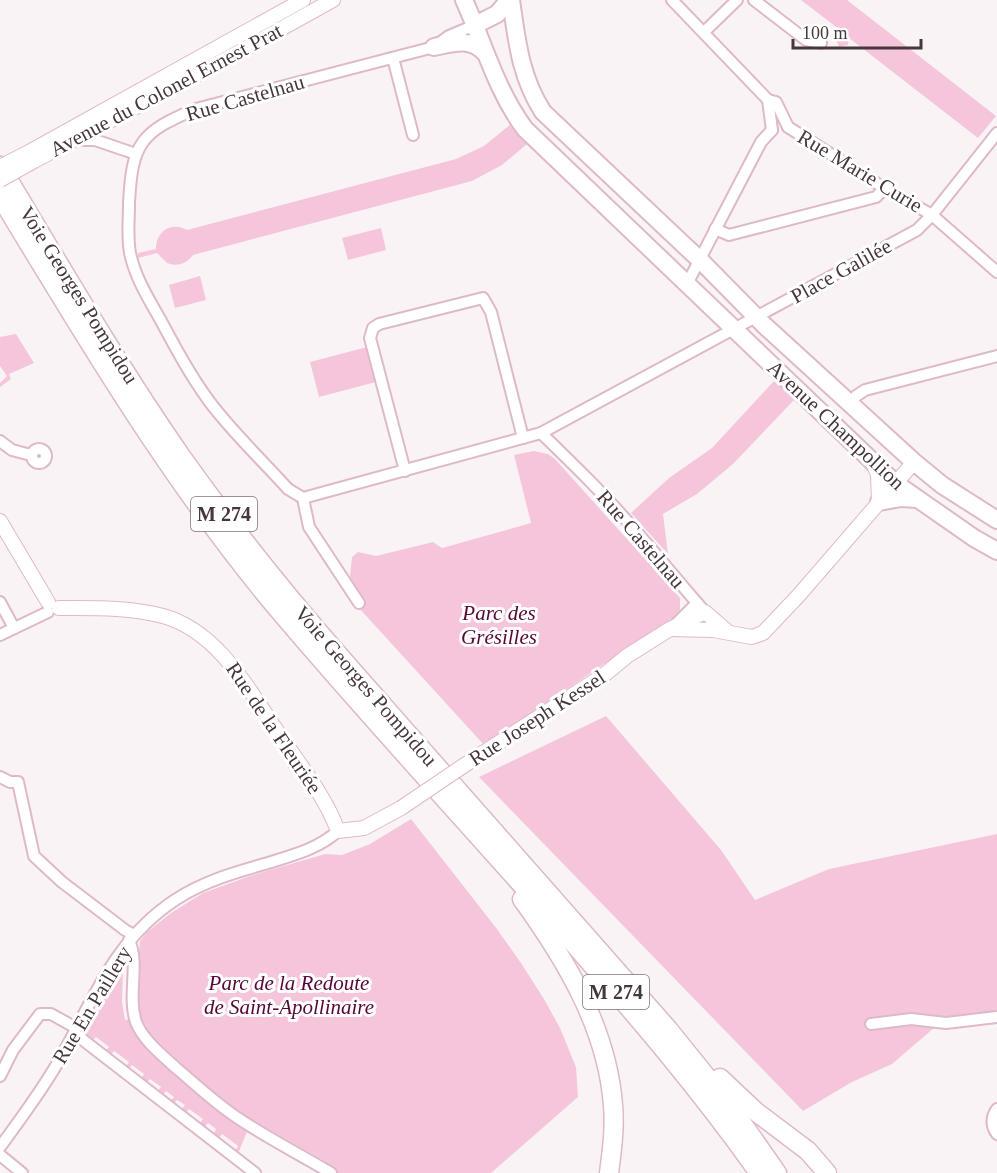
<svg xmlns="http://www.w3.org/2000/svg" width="997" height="1173" viewBox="0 0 997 1173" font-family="'Times New Roman',serif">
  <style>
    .green { fill: #f5c6db }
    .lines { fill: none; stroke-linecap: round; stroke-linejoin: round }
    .street-casing { stroke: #deb9c9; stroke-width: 14 }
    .secondary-casing { stroke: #deb9c9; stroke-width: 16 }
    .primary-casing { stroke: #deb9c9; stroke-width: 20 }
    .highway-casing { stroke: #deb9c9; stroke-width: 21 }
    .street { stroke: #fff; stroke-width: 10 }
    .secondary { stroke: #fff; stroke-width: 14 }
    .primary { stroke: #fff; stroke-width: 16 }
    .highway { stroke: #fff; stroke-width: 18 }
    .secondary-bridge-casing { stroke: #deb9c9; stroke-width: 16; stroke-linecap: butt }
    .secondary-bridge { stroke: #fff; stroke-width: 14 }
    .labels { text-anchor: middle; stroke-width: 6; stroke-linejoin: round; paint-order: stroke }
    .shield { fill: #fff; stroke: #7e7377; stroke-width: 1.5 }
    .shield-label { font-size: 20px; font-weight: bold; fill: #46373d }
    .street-label { font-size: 21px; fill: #46373d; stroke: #fff }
    .park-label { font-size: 21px; font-style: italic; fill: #570637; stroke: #fff }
  </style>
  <rect width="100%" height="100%" fill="#faf3f6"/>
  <g class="green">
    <polygon points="801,0 847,0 996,116 978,138 849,38 848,45 839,47 836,39 844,33"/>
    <path d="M511 124 527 144 502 165 472 181 193 255C186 264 178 267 167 263L157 253 138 258V253L156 249C156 231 171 221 187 230L456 159 484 146Z"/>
    <polygon points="381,228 386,250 348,260 342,238"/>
    <polygon points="200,276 206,300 175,308 169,285"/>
    <polygon points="16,334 34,363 9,374 11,379 0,387 0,383 7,376 0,366 0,337"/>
    <polygon points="367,347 376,382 319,397 310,362"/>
    <polygon points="774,381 794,400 733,464 697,494 663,514 668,554 631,513 669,478 712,448"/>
    <polygon points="534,451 548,454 555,459 680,598 680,613 484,745 348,596 352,557 358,552 376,556 433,542 442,548 531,523 514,455"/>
    <polygon points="606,716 721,850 755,900 829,869 997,834 997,1014 941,1022 892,1064 852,1082 803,1111 479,777"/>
    <polygon points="411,819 497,929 521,963 544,999 560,1028 576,1067 578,1097 491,1173 336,1173 323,1160 236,1111 195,1079 179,1061 150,1037 138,1011 136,986 140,941 147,932 171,913 203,893 250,876 325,854 342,855 370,844"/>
    <polygon points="119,967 123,969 122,1002 125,1020 133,1018 135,1029 248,1129 238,1154 235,1151 238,1146 222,1134 218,1139 213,1135 216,1129 208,1123 204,1128 199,1125 203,1119 189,1109 185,1114 181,1110 185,1105 177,1100 173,1105 170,1102 174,1097 166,1091 162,1096 157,1092 161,1087 150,1079 146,1084 141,1079 144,1074 132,1065 128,1070 125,1068 129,1062 114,1051 110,1056 105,1052 109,1047 96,1037 91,1042 84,1035 84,1030"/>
  </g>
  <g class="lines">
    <defs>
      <g id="street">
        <polyline points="672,0 768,100"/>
        <polyline points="754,0 806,40 821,43"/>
        <path d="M475 25 449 36 434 47 196 109C140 132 132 144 129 203 129 220 127 237 130 253 135 277 148 298 160 319 175 347 190 375 209 401 232 432 262 460 288 489L303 498 541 433C573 464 605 495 634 529 658 556 681 585 705 612"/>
        <polyline points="704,32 737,0"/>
        <polyline points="393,58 413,135"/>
        <polyline points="788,127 876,183 932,215 997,272"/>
        <polyline points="772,130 768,100 776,102 788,127"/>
        <polyline points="76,140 95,140 136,154"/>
        <polyline points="715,229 729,235 876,197 885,188"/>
        <polyline points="687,284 761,142 772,130"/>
        <polyline points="850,404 856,396 865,390 997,356"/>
        <polyline points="541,433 917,230 932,215 997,133"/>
        <polyline points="0,441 12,450 31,455"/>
        <circle cx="39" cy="456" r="7"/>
        <polyline points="405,471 370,338 373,328 379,324 483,298 491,312 523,438"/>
        <polyline points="303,498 309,527 359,603"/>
        <polyline points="0,602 14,628"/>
        <polyline points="676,624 697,603"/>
        <polyline points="0,635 48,612"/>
        <polyline points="0,777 10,782 18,782 34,856 62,882 125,930 134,935"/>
        <path d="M129 940C140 965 127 995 136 1022 143 1040 161 1054 175 1067 194 1083 212 1100 232 1114 263 1136 298 1153 331 1173"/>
        <polyline points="871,1024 911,1019 946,1023 997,1017"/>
        <polyline points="74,1033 255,1173"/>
        <polyline points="0,1076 13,1050 40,1014 51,1014 76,1028"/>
        <path d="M997 1109C991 1117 991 1126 997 1134"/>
        <path d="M0 1147C20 1120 40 1093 57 1064 93 1002 112 942 175 900 204 881 236 872 268 863 293 855 318 849 338 831"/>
        <polyline points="0,1155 22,1173"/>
      </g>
      <g id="secondary">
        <polyline points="29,152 303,0"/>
        <polyline points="34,161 232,56 333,0"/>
        <polyline points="873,462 878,475 879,502"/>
        <polyline points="0,521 48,602"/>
        <path d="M59 608C94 608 130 607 163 616 218 631 250 691 279 734 300 765 325 796 338 831L364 828 401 808"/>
        <polyline points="670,629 713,630 752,637 763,633 799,595 914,462"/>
        <polyline points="472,760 604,675 627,656 670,629 705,612 728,632"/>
      </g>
      <g id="primary">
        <path d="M464 0C484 44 496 90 525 129L895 483 974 538 997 551"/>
        <path d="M511 0C517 41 520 76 543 112L702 262 765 326 914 462 942 485 997 520"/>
        <polyline points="475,25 497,14 509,0"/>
        <path d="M434 47C454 43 470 37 485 53"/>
        <polyline points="879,502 901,498 917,499"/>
      </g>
      <g id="highway">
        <path d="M0 166C59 264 117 364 183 459 230 525 281 589 335 651L668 1029 730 1106 777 1173"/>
        <path d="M0 196C87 340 173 485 282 614 377 726 478 834 575 945 640 1020 702 1092 759 1173"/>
        <path d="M522 899C566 960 607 1028 613 1105 615 1128 612 1150 609 1173"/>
        <polyline points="720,1078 755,1111 808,1151 827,1173"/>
      </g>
    </defs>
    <use href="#street" class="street-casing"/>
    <use href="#secondary" class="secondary-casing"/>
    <use href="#primary" class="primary-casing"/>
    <use href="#highway" class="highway-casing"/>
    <use href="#street" class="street"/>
    <use href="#secondary" class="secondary"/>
    <use href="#primary" class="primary"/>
    <use href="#highway" class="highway"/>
    <defs>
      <g id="secondary-bridge">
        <polyline points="0,167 29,152"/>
        <polyline points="0,180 34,161"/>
        <polyline points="401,808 472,760"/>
      </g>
    </defs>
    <use href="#secondary-bridge" class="secondary-bridge-casing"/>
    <use href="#secondary-bridge" class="secondary-bridge"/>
  </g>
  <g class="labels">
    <g class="shield">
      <rect x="191" y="497" width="66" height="34" rx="4.5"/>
      <rect x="583" y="975" width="66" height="34" rx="4.5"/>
    </g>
    <g class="shield-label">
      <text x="224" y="521">M 274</text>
      <text x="616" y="999">M 274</text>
    </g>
    <g class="street-label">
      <text transform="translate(166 90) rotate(-28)" y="7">Avenue du Colonel Ernest Prat</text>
      <text transform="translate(245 98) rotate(-16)" y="7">Rue Castelnau</text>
      <text transform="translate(860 171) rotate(31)" y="7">Rue Marie Curie</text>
      <text transform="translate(841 271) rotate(-29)" y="7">Place Galilée</text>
      <text transform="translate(79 295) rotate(58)" y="7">Voie Georges Pompidou</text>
      <text transform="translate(836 425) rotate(43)" y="7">Avenue Champollion</text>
      <text transform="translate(641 539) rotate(49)" y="7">Rue Castelnau</text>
      <text transform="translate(366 686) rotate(49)" y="7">Voie Georges Pompidou</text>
      <text transform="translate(537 718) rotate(-33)" y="7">Rue Joseph Kessel</text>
      <text transform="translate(274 728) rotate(56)" y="7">Rue de la Fleuriée</text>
      <text transform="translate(92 1005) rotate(-59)" y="7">Rue En Paillery</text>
    </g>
    <g class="park-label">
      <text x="499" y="620">Parc des<tspan x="499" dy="24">Grésilles</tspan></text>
      <text x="289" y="990">Parc de la Redoute<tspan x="289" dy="24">de Saint-Apollinaire</tspan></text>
    </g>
  </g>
  <path d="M793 39v9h128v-9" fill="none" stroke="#46373d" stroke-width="3"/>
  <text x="802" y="39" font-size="18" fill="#46373d" stroke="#ffffff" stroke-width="4.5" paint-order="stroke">100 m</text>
</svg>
